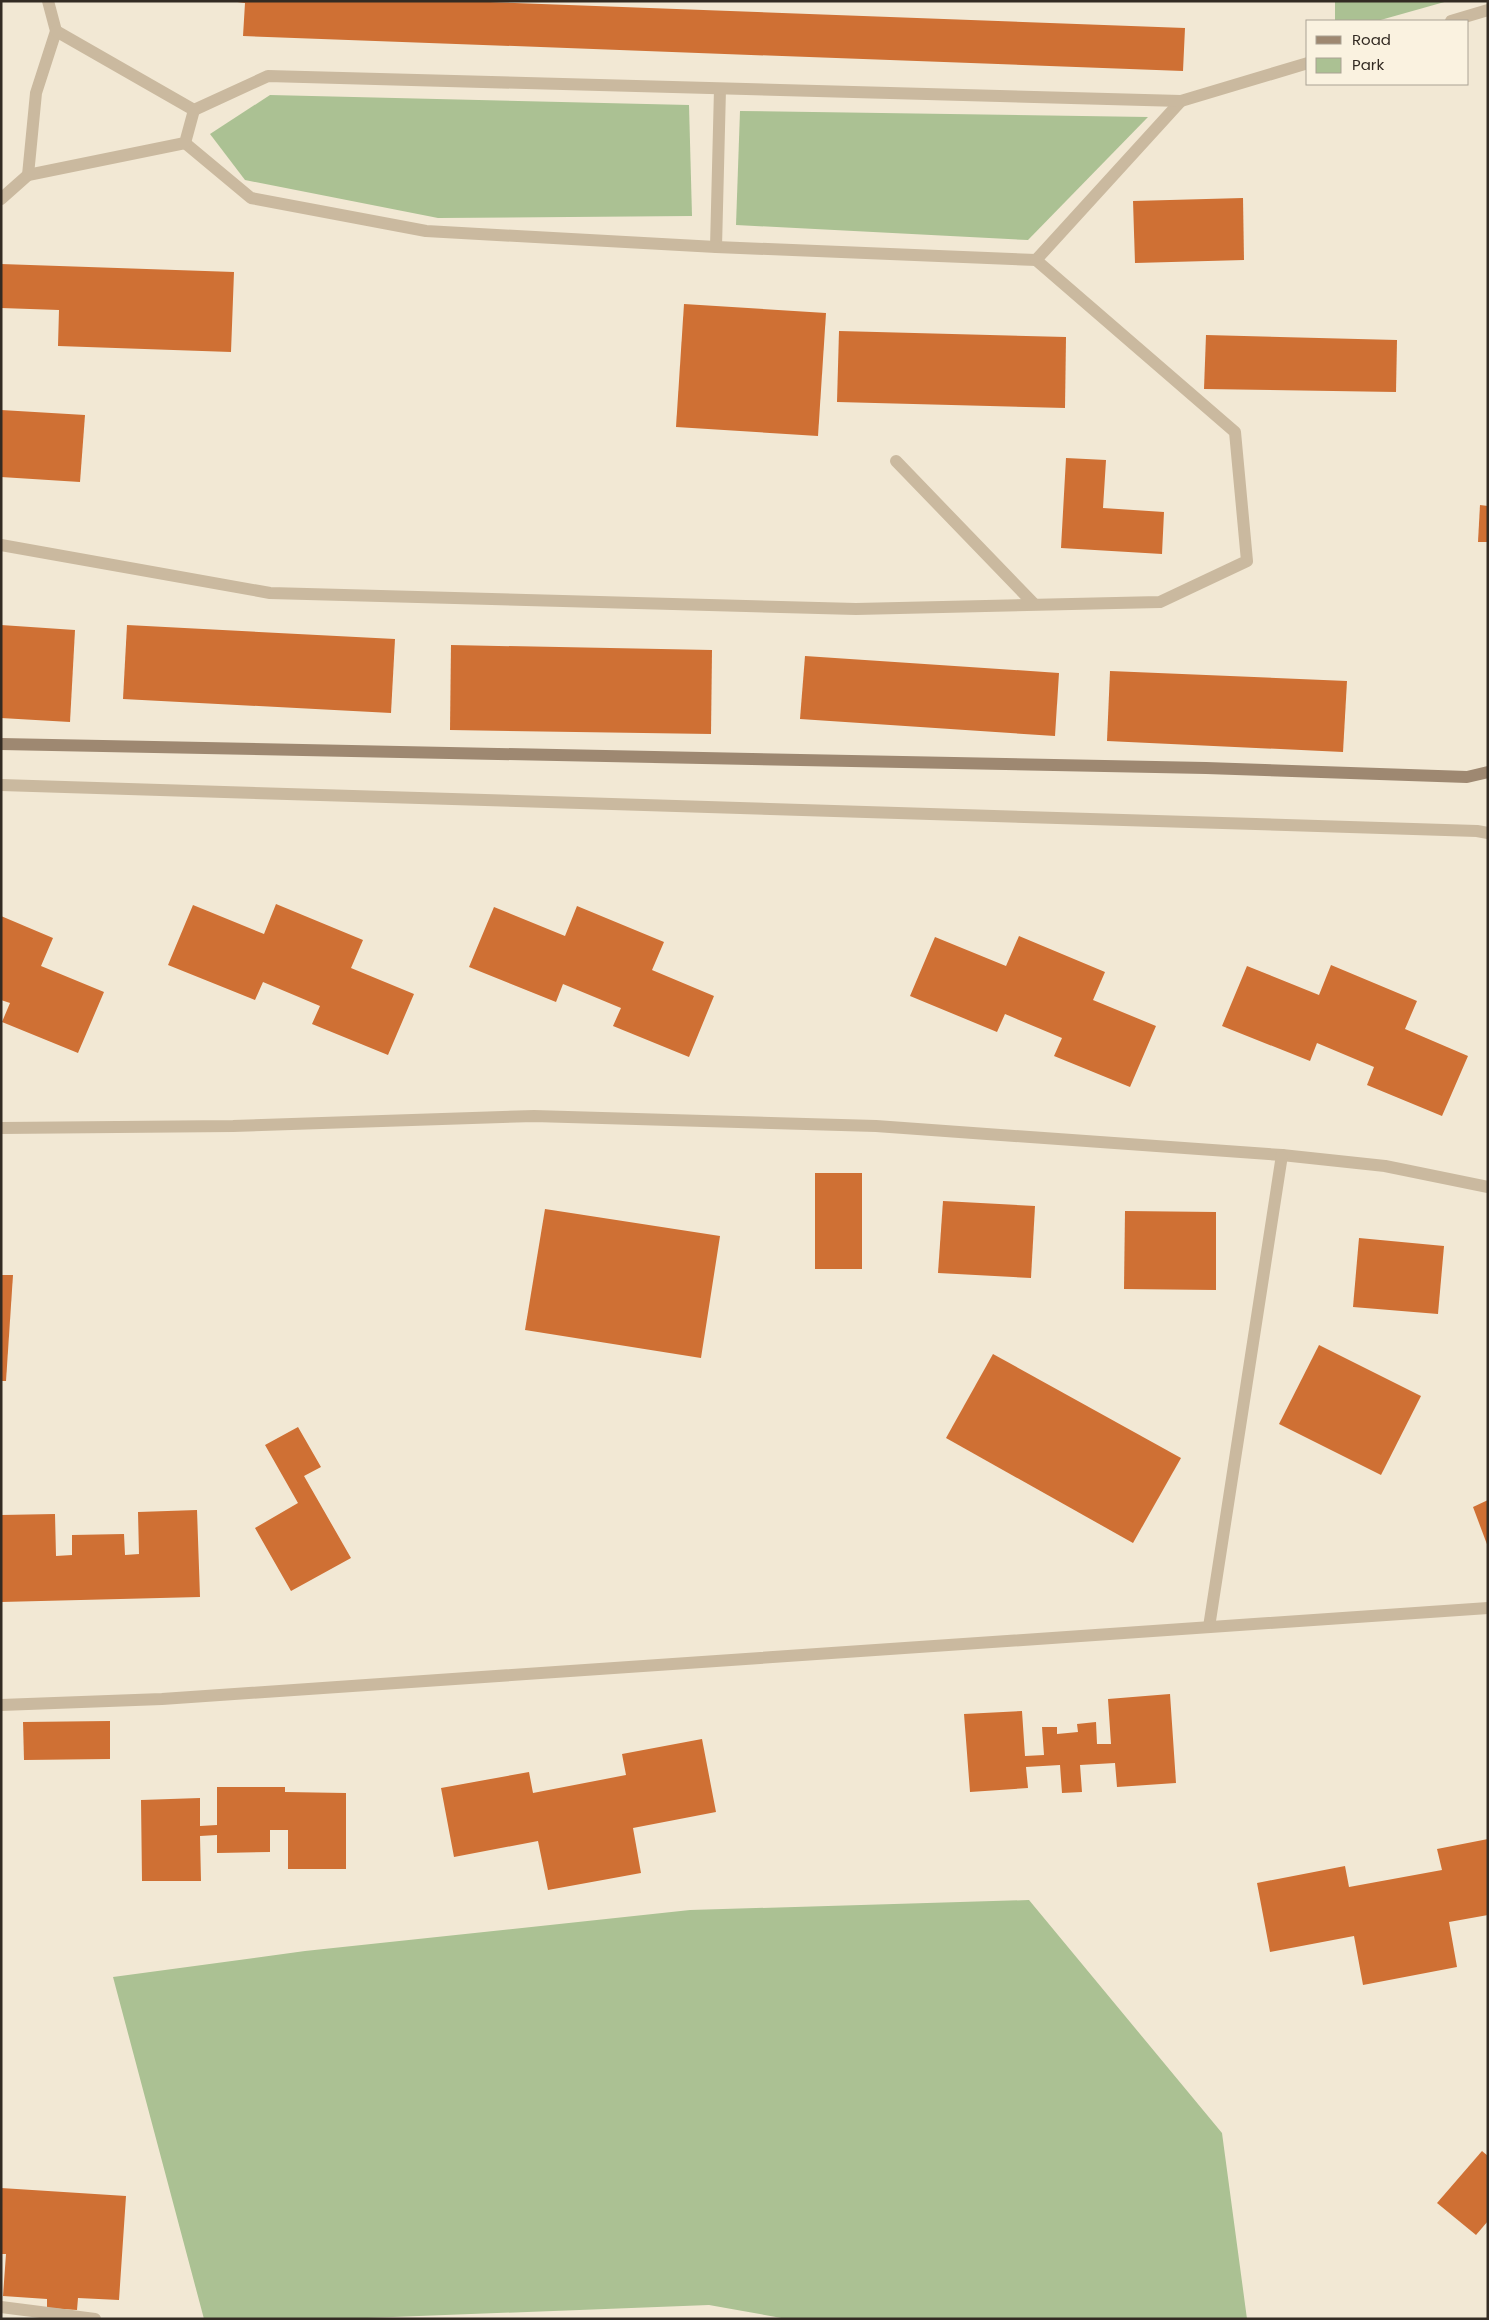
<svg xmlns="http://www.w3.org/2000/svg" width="1489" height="2320" viewBox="0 0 1489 2320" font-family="Poppins,sans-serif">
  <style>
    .green { fill: #abc193 }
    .building { fill: #cf7034 }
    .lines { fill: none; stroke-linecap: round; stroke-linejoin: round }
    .lane { stroke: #cab99f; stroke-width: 12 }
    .street { stroke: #cab99f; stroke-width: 12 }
    .secondary { stroke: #9e8871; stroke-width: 12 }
  </style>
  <rect width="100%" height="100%" fill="#f2e8d4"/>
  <g class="green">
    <polygon points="1335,1 1448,1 1377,21 1335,21"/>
    <polygon points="270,95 689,105 692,216 438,218 245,180 210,134"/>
    <polygon points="740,111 1148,117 1028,240 736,225"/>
    <polygon points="1029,1900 1222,2133 1247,2319 787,2319 709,2305 341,2319 204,2319 113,1977 305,1951 690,1910"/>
  </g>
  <g class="building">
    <polygon points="230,1 463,1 1185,28 1183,71 243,36 245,3"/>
    <polygon points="1243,198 1244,260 1135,263 1133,201"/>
    <polygon points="1,264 234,272 231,352 58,346 59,310 1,308"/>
    <polygon points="684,304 826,313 818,436 676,427"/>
    <polygon points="839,331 1066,337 1065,408 837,402"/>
    <polygon points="1206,335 1397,340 1396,392 1204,389"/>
    <polygon points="1,410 85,415 80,482 1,477"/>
    <polygon points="1066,458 1106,460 1103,508 1164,512 1162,554 1061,548"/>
    <polygon points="1480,505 1488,506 1488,542 1478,542"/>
    <polygon points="1,625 75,630 70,722 1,718"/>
    <polygon points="127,625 395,639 391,713 123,699"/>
    <polygon points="451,645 712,650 711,734 450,730"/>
    <polygon points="805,656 1059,673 1055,736 800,719"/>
    <polygon points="1110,671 1347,681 1343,752 1107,741"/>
    <polygon points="276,904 363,940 351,968 414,994 388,1055 312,1024 320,1006 263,982 255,1000 168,965 193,905 264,934"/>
    <polygon points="577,906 664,942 652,970 714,996 689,1057 613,1026 621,1008 563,984 556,1002 469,967 494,907 565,936"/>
    <polygon points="1,916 53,938 41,966 104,992 78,1053 2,1022 10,1003 1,1000"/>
    <polygon points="1019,936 1105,972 1093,1000 1156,1026 1130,1087 1054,1056 1062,1038 1005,1014 997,1032 910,996 935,937 1006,966"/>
    <polygon points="1331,965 1417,1001 1405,1029 1468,1056 1442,1116 1367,1085 1374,1067 1317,1043 1310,1061 1222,1026 1247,966 1319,995"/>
    <rect x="815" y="1173" width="47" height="96"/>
    <polygon points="943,1201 1035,1206 1031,1278 938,1273"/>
    <polygon points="545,1209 720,1236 701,1358 525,1330"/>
    <polygon points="1125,1211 1216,1212 1216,1290 1124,1289"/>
    <polygon points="1359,1238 1444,1246 1438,1314 1353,1307"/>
    <polygon points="1,1275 13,1275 6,1381 1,1381"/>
    <polygon points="1319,1345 1421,1396 1381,1475 1279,1424"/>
    <polygon points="993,1354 1181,1458 1133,1543 946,1438"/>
    <polygon points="298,1427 321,1467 304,1476 351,1558 291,1591 255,1528 298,1503 265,1445"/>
    <polygon points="1488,1500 1488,1547 1473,1507"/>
    <polygon points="197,1510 200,1597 1,1602 1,1515 55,1514 56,1556 72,1555 72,1535 124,1534 125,1555 139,1554 138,1512"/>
    <polygon points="1170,1694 1176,1783 1117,1787 1115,1763 1080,1765 1082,1792 1062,1793 1060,1765 1026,1767 1028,1788 970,1792 964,1714 1022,1711 1025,1756 1044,1755 1042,1727 1057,1727 1057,1734 1078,1732 1077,1724 1096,1722 1097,1744 1111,1744 1108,1699"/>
    <polygon points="110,1721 110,1759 24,1760 23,1722"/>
    <polygon points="702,1739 716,1812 633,1828 641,1873 548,1890 538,1841 454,1857 441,1788 529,1772 533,1793 626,1775 622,1754"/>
    <polygon points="217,1787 285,1787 285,1792 346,1793 346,1869 288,1869 288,1830 270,1830 270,1852 217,1853 217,1835 200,1836 201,1881 142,1881 141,1800 200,1798 200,1826 217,1825"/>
    <polygon points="1488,1839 1488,1915 1449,1922 1457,1967 1363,1985 1354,1936 1270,1952 1257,1883 1345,1866 1349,1887 1442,1870 1437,1849"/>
    <polygon points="1482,2151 1488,2156 1488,2221 1476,2235 1437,2203"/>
    <polygon points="1,2188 126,2196 119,2300 78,2298 77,2310 47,2308 47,2299 3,2296 6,2254 1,2254"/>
  </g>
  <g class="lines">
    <g class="lane">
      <polyline points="1,785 1477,831 1488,833"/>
      <polyline points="1,1128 233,1126 534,1116 876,1126 1282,1155 1385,1166 1488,1187"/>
      <polyline points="1209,1627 1282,1155"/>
      <polyline points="1,1705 162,1699 1488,1608"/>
      <polyline points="1,2307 95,2319"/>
    </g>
    <g class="street">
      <polyline points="1451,21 1488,10"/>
      <polyline points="720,89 716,247 1036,260 1181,101"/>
      <polyline points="194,110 268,76 1181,101 1308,63"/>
      <polyline points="185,143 251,198 426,231 716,247"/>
      <polyline points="28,175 36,93 56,31 48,1"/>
      <polyline points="1,199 28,175 185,143 194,110 56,31"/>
      <polyline points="896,461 1034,604"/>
      <polyline points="1,545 270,593 856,609 1160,602 1247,561 1235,432 1036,260"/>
    </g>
    <polyline class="secondary" points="1,744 1206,768 1467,777 1488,772"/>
  </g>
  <rect width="1489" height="2320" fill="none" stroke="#332b23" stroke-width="5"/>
  <rect x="1306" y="20" width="162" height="65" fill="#faf2e0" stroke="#aaa294"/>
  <rect x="1316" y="36" width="25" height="8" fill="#9e8871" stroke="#aaa294"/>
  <text x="1352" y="45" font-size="15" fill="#332b23">Road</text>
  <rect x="1316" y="58" width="25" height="15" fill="#abc193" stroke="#aaa294"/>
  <text x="1352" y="70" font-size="15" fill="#332b23">Park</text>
</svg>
